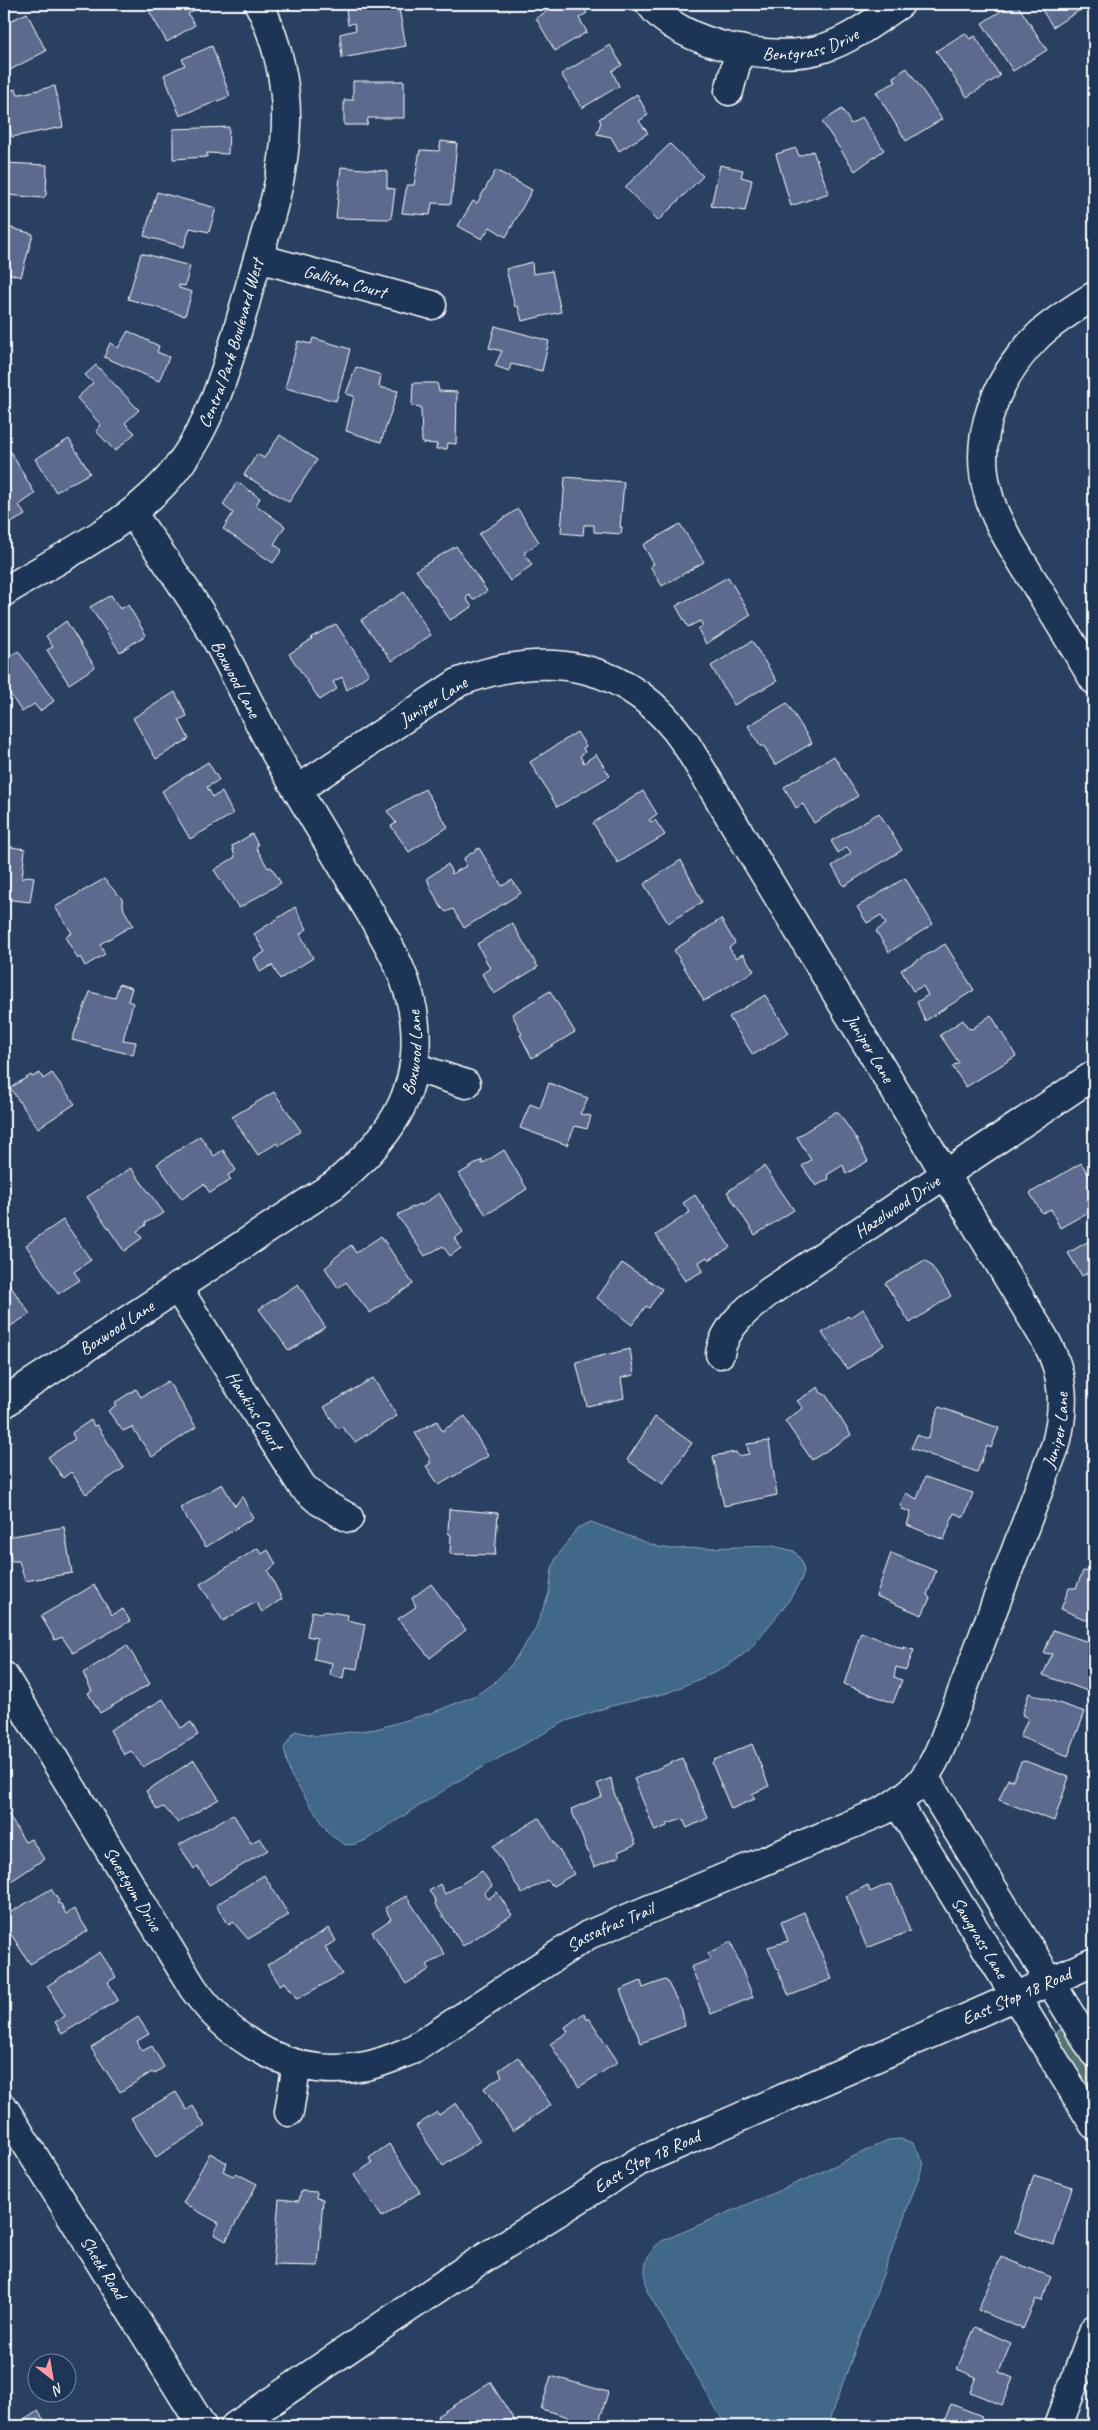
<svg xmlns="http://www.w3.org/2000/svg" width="1098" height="2430" viewBox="0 0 1098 2430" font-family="Caveat,sans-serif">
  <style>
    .green { fill: #547472; stroke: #aabab8 }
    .water { fill: #416789; stroke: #8da4b8 }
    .building { fill: #5b6b8f; stroke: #fff }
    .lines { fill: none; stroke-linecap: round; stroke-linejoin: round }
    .minor-casing { stroke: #fff; stroke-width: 31 }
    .minor { stroke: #1d3557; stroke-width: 28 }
    .labels { text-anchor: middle; stroke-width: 4; stroke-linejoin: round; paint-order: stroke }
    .street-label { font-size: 18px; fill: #fff; stroke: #1d3557 }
  </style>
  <rect width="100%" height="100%" fill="#294062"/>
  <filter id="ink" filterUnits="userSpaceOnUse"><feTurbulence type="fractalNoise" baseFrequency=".02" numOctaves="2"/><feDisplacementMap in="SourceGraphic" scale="10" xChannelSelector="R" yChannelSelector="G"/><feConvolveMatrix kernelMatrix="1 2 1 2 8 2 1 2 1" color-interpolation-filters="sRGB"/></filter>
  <g filter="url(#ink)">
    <polygon class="green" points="1059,2030 1063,2030 1068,2034 1094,2078 1094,2102 1055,2037"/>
    <g class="water">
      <polygon points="591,1522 658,1547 672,1549 773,1546 794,1551 801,1560 804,1571 801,1580 786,1605 749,1650 733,1662 716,1672 667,1693 611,1706 566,1721 463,1778 366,1840 356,1844 346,1845 330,1835 290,1774 284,1748 295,1731 317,1736 376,1729 434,1712 474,1696 492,1685 511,1665 535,1630 549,1593 552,1569 556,1558 577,1528"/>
      <path d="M900 2139 913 2143 924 2163 827 2426H726L647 2291C644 2268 642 2257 662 2241L813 2176 888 2140Z"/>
    </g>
    <g class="building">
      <polygon points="145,4 191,4 189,5 193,11 188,14 195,25 167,42"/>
      <polygon points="374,4 398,4 406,46 342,58 340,34 356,30 354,23 348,25 346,9"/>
      <polygon points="559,4 581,4 587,13 579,18 587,32 555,51 536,18"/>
      <polygon points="1005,4 1017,4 1047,50 1013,71 982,23 1001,11 999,8"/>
      <polygon points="1038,4 1083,4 1085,7 1053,27"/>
      <polygon points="27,13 46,51 4,73 4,24"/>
      <polygon points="965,33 970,39 975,36 1000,76 967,97 936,51"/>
      <polygon points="610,45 622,65 612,71 619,86 582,108 561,74"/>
      <polygon points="212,46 230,96 180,116 164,75 185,65 182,59"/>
      <polygon points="907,68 942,119 906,141 876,92 896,82 893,77"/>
      <polygon points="353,81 404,81 404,118 368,118 367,125 344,125 344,100 353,100"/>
      <polygon points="55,86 63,127 12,137 8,122 4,120 4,92 16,89 18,94 21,94"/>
      <polygon points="637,94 648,115 639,121 648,133 619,151 611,137 597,134 601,122 599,119"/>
      <polygon points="842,109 851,124 862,117 884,150 855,171 822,122"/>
      <polygon points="229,127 228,154 207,153 207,157 173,159 173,129"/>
      <polygon points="441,141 457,143 451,204 432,203 430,215 402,213 407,185 414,185 420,150 439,151"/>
      <polygon points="670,144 703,176 658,221 625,187"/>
      <polygon points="796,148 799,156 813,151 829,193 791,206 776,154"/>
      <polygon points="4,163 47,165 46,195 43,198 7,195 4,188"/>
      <polygon points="720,165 743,170 741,177 752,180 745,211 711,206"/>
      <polygon points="341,167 387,171 387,188 395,189 391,219 336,218"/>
      <polygon points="496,170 532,190 506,237 490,227 482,239 458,226 473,201 477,203"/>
      <polygon points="157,192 216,208 209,232 190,228 184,247 144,236"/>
      <polygon points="4,226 33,234 21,277 4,272"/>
      <polygon points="141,253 190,266 185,286 179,285 179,288 192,292 185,316 128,299"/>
      <polygon points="532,262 533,274 552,271 561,312 522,321 518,306 515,307 506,269"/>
      <polygon points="4,307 10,311 4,322"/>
      <polygon points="495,326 549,341 542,371 511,364 509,371 495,366 502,351 489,348"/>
      <polygon points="128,331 159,346 157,352 169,357 159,381 104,357 110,343 118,348"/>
      <polygon points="313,338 350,349 336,401 285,388 298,341 311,344"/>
      <polygon points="96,365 139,410 125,423 135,433 115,451 96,431 101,425 77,398 93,383 85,375"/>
      <polygon points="356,367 381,375 379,387 398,391 381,442 346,431 354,396 346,394"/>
      <polygon points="413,383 437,383 439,391 457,392 456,444 448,443 447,449 436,449 437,444 422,443 421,407 412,406"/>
      <polygon points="280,435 317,460 289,502 244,475 257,454 264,458"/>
      <polygon points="69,439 90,473 56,492 35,459"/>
      <polygon points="9,449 35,494 19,505 25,515 4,527 4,452"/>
      <polygon points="565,477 624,482 620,527 622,527 621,534 594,532 594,525 584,525 583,535 561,533"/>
      <polygon points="237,482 260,498 256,505 285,526 274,544 282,550 273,563 223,529 233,513 223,505"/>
      <polygon points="518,509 539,542 524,553 532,565 510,581 479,534"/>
      <polygon points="680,524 704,562 662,586 650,566 654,564 643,545"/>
      <polygon points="456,546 487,591 473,600 469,595 466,598 472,607 450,620 416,570"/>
      <polygon points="728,577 751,615 706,644 698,629 703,626 700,621 688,627 676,606"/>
      <polygon points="404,592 431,635 392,661 361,620"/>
      <polygon points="111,595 120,609 128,605 146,635 120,652 90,607"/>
      <polygon points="66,621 95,667 69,684 47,650 53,647 46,636"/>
      <polygon points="336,624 369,674 347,690 342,677 333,682 337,689 320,700 289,654 312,639 310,638"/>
      <polygon points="752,641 777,681 734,705 711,666"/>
      <polygon points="18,651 54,701 40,711 34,704 22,712 4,685 4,681 9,678 4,671 4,660"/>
      <polygon points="175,692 187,716 179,720 189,739 156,759 133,718"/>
      <polygon points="787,703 812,743 775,765 764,746 760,746 748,726"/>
      <polygon points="577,732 586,746 583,748 585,752 580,756 584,763 596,754 610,776 557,807 530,762"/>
      <polygon points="834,756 858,796 814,823 803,804 796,808 784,787"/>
      <polygon points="208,762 219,780 207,787 213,797 222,792 233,814 190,839 162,791"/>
      <polygon points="425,789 448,827 409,852 391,826 396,823 387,811"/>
      <polygon points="643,791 657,814 649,820 651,822 655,820 665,835 618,863 593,823"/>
      <polygon points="879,813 902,850 844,886 832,866 851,853 847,847 838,853 831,841"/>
      <polygon points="252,834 258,845 256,847 268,868 271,867 281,883 239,908 214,870 235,857 232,846"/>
      <polygon points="4,846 25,849 22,879 27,876 34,877 30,902 4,899"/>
      <polygon points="479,848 502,886 512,880 521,893 464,928 453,909 446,912 441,907 431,889 427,878 448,864 452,874 466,866 464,858"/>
      <polygon points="681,860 702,902 668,923 644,884"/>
      <polygon points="905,878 933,924 889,952 876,931 886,924 881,915 867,923 857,907"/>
      <polygon points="104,879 122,899 124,910 133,925 100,944 105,954 85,966 80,957 78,959 65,937 72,933 55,907"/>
      <polygon points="295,907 307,929 300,934 313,958 280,979 272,965 260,972 254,958 265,952 254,934"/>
      <polygon points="721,919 735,943 729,948 736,958 743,954 754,971 704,1001 674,950"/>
      <polygon points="512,923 538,967 494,994 482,974 490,968 477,944"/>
      <polygon points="945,944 974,990 925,1021 917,1002 928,995 923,986 913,991 901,970"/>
      <polygon points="119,984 132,988 128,1001 133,1003 123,1040 136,1042 133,1055 72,1040 90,992 115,998"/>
      <polygon points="550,991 575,1032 532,1058 520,1035 522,1034 512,1014"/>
      <polygon points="765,995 789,1033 753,1055 729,1017"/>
      <polygon points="991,1015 1016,1056 966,1087 952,1066 959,1063 940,1035 963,1020 968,1028 972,1029"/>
      <polygon points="40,1073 43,1079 52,1073 75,1104 38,1128 10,1088 31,1075 32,1077"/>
      <polygon points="549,1083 588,1098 580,1114 591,1116 587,1129 575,1126 567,1145 520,1128 530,1104 540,1108"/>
      <polygon points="274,1092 301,1131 278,1146 277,1143 258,1155 232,1117"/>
      <polygon points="835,1112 838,1112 857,1140 868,1161 846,1174 843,1165 827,1175 829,1179 816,1186 802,1166 811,1160 797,1137"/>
      <polygon points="200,1136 214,1156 223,1150 236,1170 228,1175 231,1180 210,1193 204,1184 182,1199 157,1164"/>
      <polygon points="504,1150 527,1189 486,1215 459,1174 482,1160 482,1164"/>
      <polygon points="1081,1163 1094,1183 1094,1209 1060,1228 1051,1209 1042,1213 1030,1193"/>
      <polygon points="764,1166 794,1210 755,1235 727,1192"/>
      <polygon points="131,1168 164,1213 145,1223 146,1225 137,1231 142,1238 124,1251 87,1197"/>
      <polygon points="439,1193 463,1232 455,1238 461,1248 450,1256 443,1246 425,1256 397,1215 419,1204 422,1205"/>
      <polygon points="695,1195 730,1247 709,1260 707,1257 699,1262 703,1271 685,1281 656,1235 690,1212 683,1203"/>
      <polygon points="63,1220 91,1260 74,1272 80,1280 58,1294 26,1245"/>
      <polygon points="381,1236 413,1284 370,1313 346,1282 338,1288 325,1268 332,1262 332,1260 351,1245 356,1253"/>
      <polygon points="1094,1238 1094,1269 1082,1276 1068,1253"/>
      <polygon points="925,1260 931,1265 951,1296 910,1323 885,1283"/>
      <polygon points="622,1263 662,1289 649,1308 646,1306 632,1325 597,1298"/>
      <polygon points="4,1277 30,1314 9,1327 4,1320"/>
      <polygon points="298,1284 325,1327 289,1351 259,1309"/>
      <polygon points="863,1309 884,1345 847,1369 822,1333 848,1316 850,1318"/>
      <polygon points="630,1349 634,1375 621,1378 624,1398 587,1406 576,1362"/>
      <polygon points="373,1378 397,1416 355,1442 342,1427 337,1428 324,1407"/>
      <polygon points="168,1381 196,1427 152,1457 132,1427 123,1431 108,1411 116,1405 114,1403 136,1389 141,1397"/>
      <polygon points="818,1387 821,1393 826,1395 851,1435 812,1460 785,1421 803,1408 797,1401"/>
      <polygon points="939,1407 999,1428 991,1448 987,1446 977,1472 911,1448 917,1435 928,1439"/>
      <polygon points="465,1416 488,1456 439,1485 426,1466 430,1464 430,1459 415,1433 437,1421 442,1431"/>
      <polygon points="655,1417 692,1443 663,1484 627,1460"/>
      <polygon points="91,1420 94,1426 97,1425 124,1468 86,1494 71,1472 63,1478 48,1457 75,1439 72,1434 73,1432"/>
      <polygon points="769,1441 777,1495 724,1506 713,1456 736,1452 738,1456 749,1454 747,1444"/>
      <polygon points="925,1477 973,1493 964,1517 954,1513 944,1540 907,1525 911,1512 902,1509 900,1505 906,1493 917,1499"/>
      <polygon points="222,1484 235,1506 242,1496 253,1518 206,1547 180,1508"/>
      <polygon points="449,1509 498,1513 495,1555 450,1554 451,1535 448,1533"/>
      <polygon points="64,1527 72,1573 25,1581 19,1561 11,1561 7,1537"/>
      <polygon points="1094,1534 1094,1557 1088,1552"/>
      <polygon points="258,1548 262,1554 268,1550 276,1564 268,1571 282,1599 262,1612 256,1602 223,1621 200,1584"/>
      <polygon points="891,1553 936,1571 927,1595 930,1598 922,1615 876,1596"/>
      <polygon points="1083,1571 1094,1572 1094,1623 1061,1609 1069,1588 1076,1588"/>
      <polygon points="431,1584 466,1630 430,1658 398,1619 416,1607 412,1598"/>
      <polygon points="94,1585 112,1615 123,1609 130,1621 73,1653 62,1637 55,1640 41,1616"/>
      <polygon points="312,1611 322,1613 323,1611 348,1615 347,1620 365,1624 357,1669 345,1667 343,1679 330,1675 332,1663 314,1659 317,1638 307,1636"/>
      <polygon points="1053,1630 1094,1644 1093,1693 1043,1675 1052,1654 1044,1653"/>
      <polygon points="861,1632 903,1649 903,1647 914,1650 906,1670 896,1667 894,1677 902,1680 893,1703 844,1684"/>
      <polygon points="127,1645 150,1684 100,1713 88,1693 92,1691 83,1673"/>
      <polygon points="1029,1693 1085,1712 1068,1756 1020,1737 1028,1718 1022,1715"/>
      <polygon points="163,1699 181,1728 191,1722 198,1735 143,1767 131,1751 124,1755 110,1730"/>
      <polygon points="752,1744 769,1786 752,1794 755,1799 731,1809 712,1763 714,1760"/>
      <polygon points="682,1758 708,1818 687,1828 683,1819 667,1824 667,1826 655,1831 634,1779"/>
      <polygon points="194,1760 219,1799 178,1823 164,1807 157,1810 146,1791"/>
      <polygon points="1025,1761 1069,1777 1054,1821 999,1800 1008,1779 1013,1780 1021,1762"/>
      <polygon points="611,1778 614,1793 636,1844 618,1852 620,1856 594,1867 571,1809 602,1796 597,1784"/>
      <polygon points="8,1814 25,1842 31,1839 44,1859 4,1886 4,1817"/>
      <polygon points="233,1814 251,1843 260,1838 268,1850 209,1885 198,1867 194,1869 179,1845"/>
      <polygon points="539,1818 574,1874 553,1886 547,1880 522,1894 493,1846"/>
      <polygon points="482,1871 492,1886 484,1893 488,1899 497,1892 512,1915 463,1946 435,1904 436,1901 429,1891 440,1884 445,1894"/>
      <polygon points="264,1875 289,1915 248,1939 233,1922 229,1925 216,1905"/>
      <polygon points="888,1884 892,1885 910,1931 867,1948 846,1896 868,1885 870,1892"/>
      <polygon points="51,1889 59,1901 57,1903 61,1904 66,1914 74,1909 88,1931 30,1964 7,1928 4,1916"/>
      <polygon points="406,1896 445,1954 427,1965 430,1969 406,1984 372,1932 391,1919 385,1908"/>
      <polygon points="804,1912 832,1979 789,1996 768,1947 788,1941 781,1922"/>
      <polygon points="329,1928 336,1941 325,1947 342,1974 297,1999 285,1982 280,1985 267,1965"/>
      <polygon points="731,1942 753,1997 711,2014 691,1967 711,1959 708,1953"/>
      <polygon points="100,1952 116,1977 108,1982 118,2000 62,2034 55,2022 65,2016 47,1986"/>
      <polygon points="665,1980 667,1981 682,2010 685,2026 641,2043 620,1990 641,1981 643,1988"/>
      <polygon points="584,2013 587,2020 589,2018 618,2062 579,2087 550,2044 568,2032 565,2027"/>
      <polygon points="138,2017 149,2034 137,2041 142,2051 152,2046 164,2067 154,2074 152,2072 120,2092 91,2048"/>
      <polygon points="518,2057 551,2105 513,2131 484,2088 502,2076 499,2070"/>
      <polygon points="176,2092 187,2110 193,2106 205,2126 156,2157 131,2118"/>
      <polygon points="456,2103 480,2141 443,2166 416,2126 437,2112 439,2115"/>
      <polygon points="389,2144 420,2192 382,2217 354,2175 372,2163 369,2158"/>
      <polygon points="210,2153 227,2163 223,2171 233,2176 236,2173 257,2184 226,2241 214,2234 219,2223 183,2203"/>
      <polygon points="1034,2175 1072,2187 1054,2245 1015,2232"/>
      <polygon points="301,2191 317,2192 316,2198 323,2199 318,2266 273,2265 279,2199 299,2201"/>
      <polygon points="1001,2257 1051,2277 1041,2301 1036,2299 1023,2329 978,2310"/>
      <polygon points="975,2327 1011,2343 999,2372 1013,2378 1002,2405 970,2392 976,2377 957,2369"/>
      <polygon points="551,2376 608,2392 598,2426 566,2426 569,2417 541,2409"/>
      <polygon points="490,2382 518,2426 443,2426 437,2416"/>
      <polygon points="951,2404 982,2416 978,2426 928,2426 931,2420 943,2424"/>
      <polygon points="38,2411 48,2426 15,2426"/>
    </g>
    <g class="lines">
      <defs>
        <g id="minor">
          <path id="s1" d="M650 4C680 46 777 64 824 48 852 39 876 20 900 4"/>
          <polyline points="729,91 740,49"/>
          <path id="s2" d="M258 258 432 305"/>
          <path d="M1094 296C1075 308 1055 320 1039 335 997 376 972 435 988 493 995 522 1014 548 1029 574 1051 609 1073 645 1094 680"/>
          <path id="s3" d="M4 592C59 558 125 527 168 479 217 423 233 345 253 275 268 225 285 176 286 124 287 83 277 40 259 4"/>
          <polyline points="414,1067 466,1084"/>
          <path id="s4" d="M177 1287 302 1486 319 1501 349 1518"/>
          <path id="s5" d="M720 1354C724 1327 748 1308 769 1292L1094 1075"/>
          <path id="s6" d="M4 1404 21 1390 334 1185C386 1142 421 1097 415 1026 411 973 379 929 353 884 330 846 308 808 285 770 260 728 240 682 216 639 191 595 161 554 132 513"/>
          <path id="s7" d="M4 1676 193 1988C233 2044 295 2080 366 2066 382 2063 397 2056 412 2050L588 1935 883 1811C916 1791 928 1779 943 1742L1056 1444C1065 1407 1065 1375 1046 1341L686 744C630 662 548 648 459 682L297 790"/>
          <polyline points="925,1778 1094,2053"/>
          <path id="s8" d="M897 1802 1094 2125"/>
          <path id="s9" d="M4 2108 202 2426"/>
          <polyline points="289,2112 297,2064"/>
          <path id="s10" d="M235 2426 460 2273 638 2162 1094 1962"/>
          <polyline points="1058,2426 1094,2329"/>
        </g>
      </defs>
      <use href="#minor" class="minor-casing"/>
      <use href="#minor" class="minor"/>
    </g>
  </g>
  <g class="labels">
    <g class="street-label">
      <text dy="6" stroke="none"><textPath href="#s1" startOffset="175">Bentgrass Drive</textPath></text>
      <text dy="6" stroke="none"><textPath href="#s2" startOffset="90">Galliten Court</textPath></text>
      <text dy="6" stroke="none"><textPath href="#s3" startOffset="351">Central Park Boulevard West</textPath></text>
      <text transform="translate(236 679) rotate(62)" y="6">Boxwood Lane</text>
      <text transform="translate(433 701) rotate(-32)" y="6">Juniper Lane</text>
      <text transform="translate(870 1048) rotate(59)" y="6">Juniper Lane</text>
      <text dy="6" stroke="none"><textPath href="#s6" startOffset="556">Boxwood Lane</textPath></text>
      <text dy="6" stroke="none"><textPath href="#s5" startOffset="235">Hazelwood Drive</textPath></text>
      <text dy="6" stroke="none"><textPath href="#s6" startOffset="136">Boxwood Lane</textPath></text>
      <text dy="6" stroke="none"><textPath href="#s4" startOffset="146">Hawkins Court</textPath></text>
      <text dy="6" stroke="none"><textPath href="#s7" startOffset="1571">Juniper Lane</textPath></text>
      <text dy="6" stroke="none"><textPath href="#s7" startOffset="249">Sweetgum Drive</textPath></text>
      <text dy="6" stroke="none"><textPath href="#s7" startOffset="848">Sassafras Trail</textPath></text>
      <text dy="6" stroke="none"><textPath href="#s8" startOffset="159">Sawgrass Lane</textPath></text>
      <text dy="6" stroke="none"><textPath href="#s10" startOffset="895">East Stop 18 Road</textPath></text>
      <text dy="6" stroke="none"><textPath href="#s10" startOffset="490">East Stop 18 Road</textPath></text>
      <text dy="6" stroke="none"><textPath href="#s9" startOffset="188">Sheek Road</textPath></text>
    </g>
  </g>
  <rect width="1098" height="2430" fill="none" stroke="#1d3557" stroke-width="20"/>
  <rect x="10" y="10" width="1078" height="2410" fill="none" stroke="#fff" stroke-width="2" filter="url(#ink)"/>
  <g transform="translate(52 2378) rotate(149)"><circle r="24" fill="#1d3557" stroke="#77869a"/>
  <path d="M0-4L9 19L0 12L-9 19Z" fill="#ff9aa2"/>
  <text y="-8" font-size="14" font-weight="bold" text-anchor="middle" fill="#ffffff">N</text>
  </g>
</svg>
